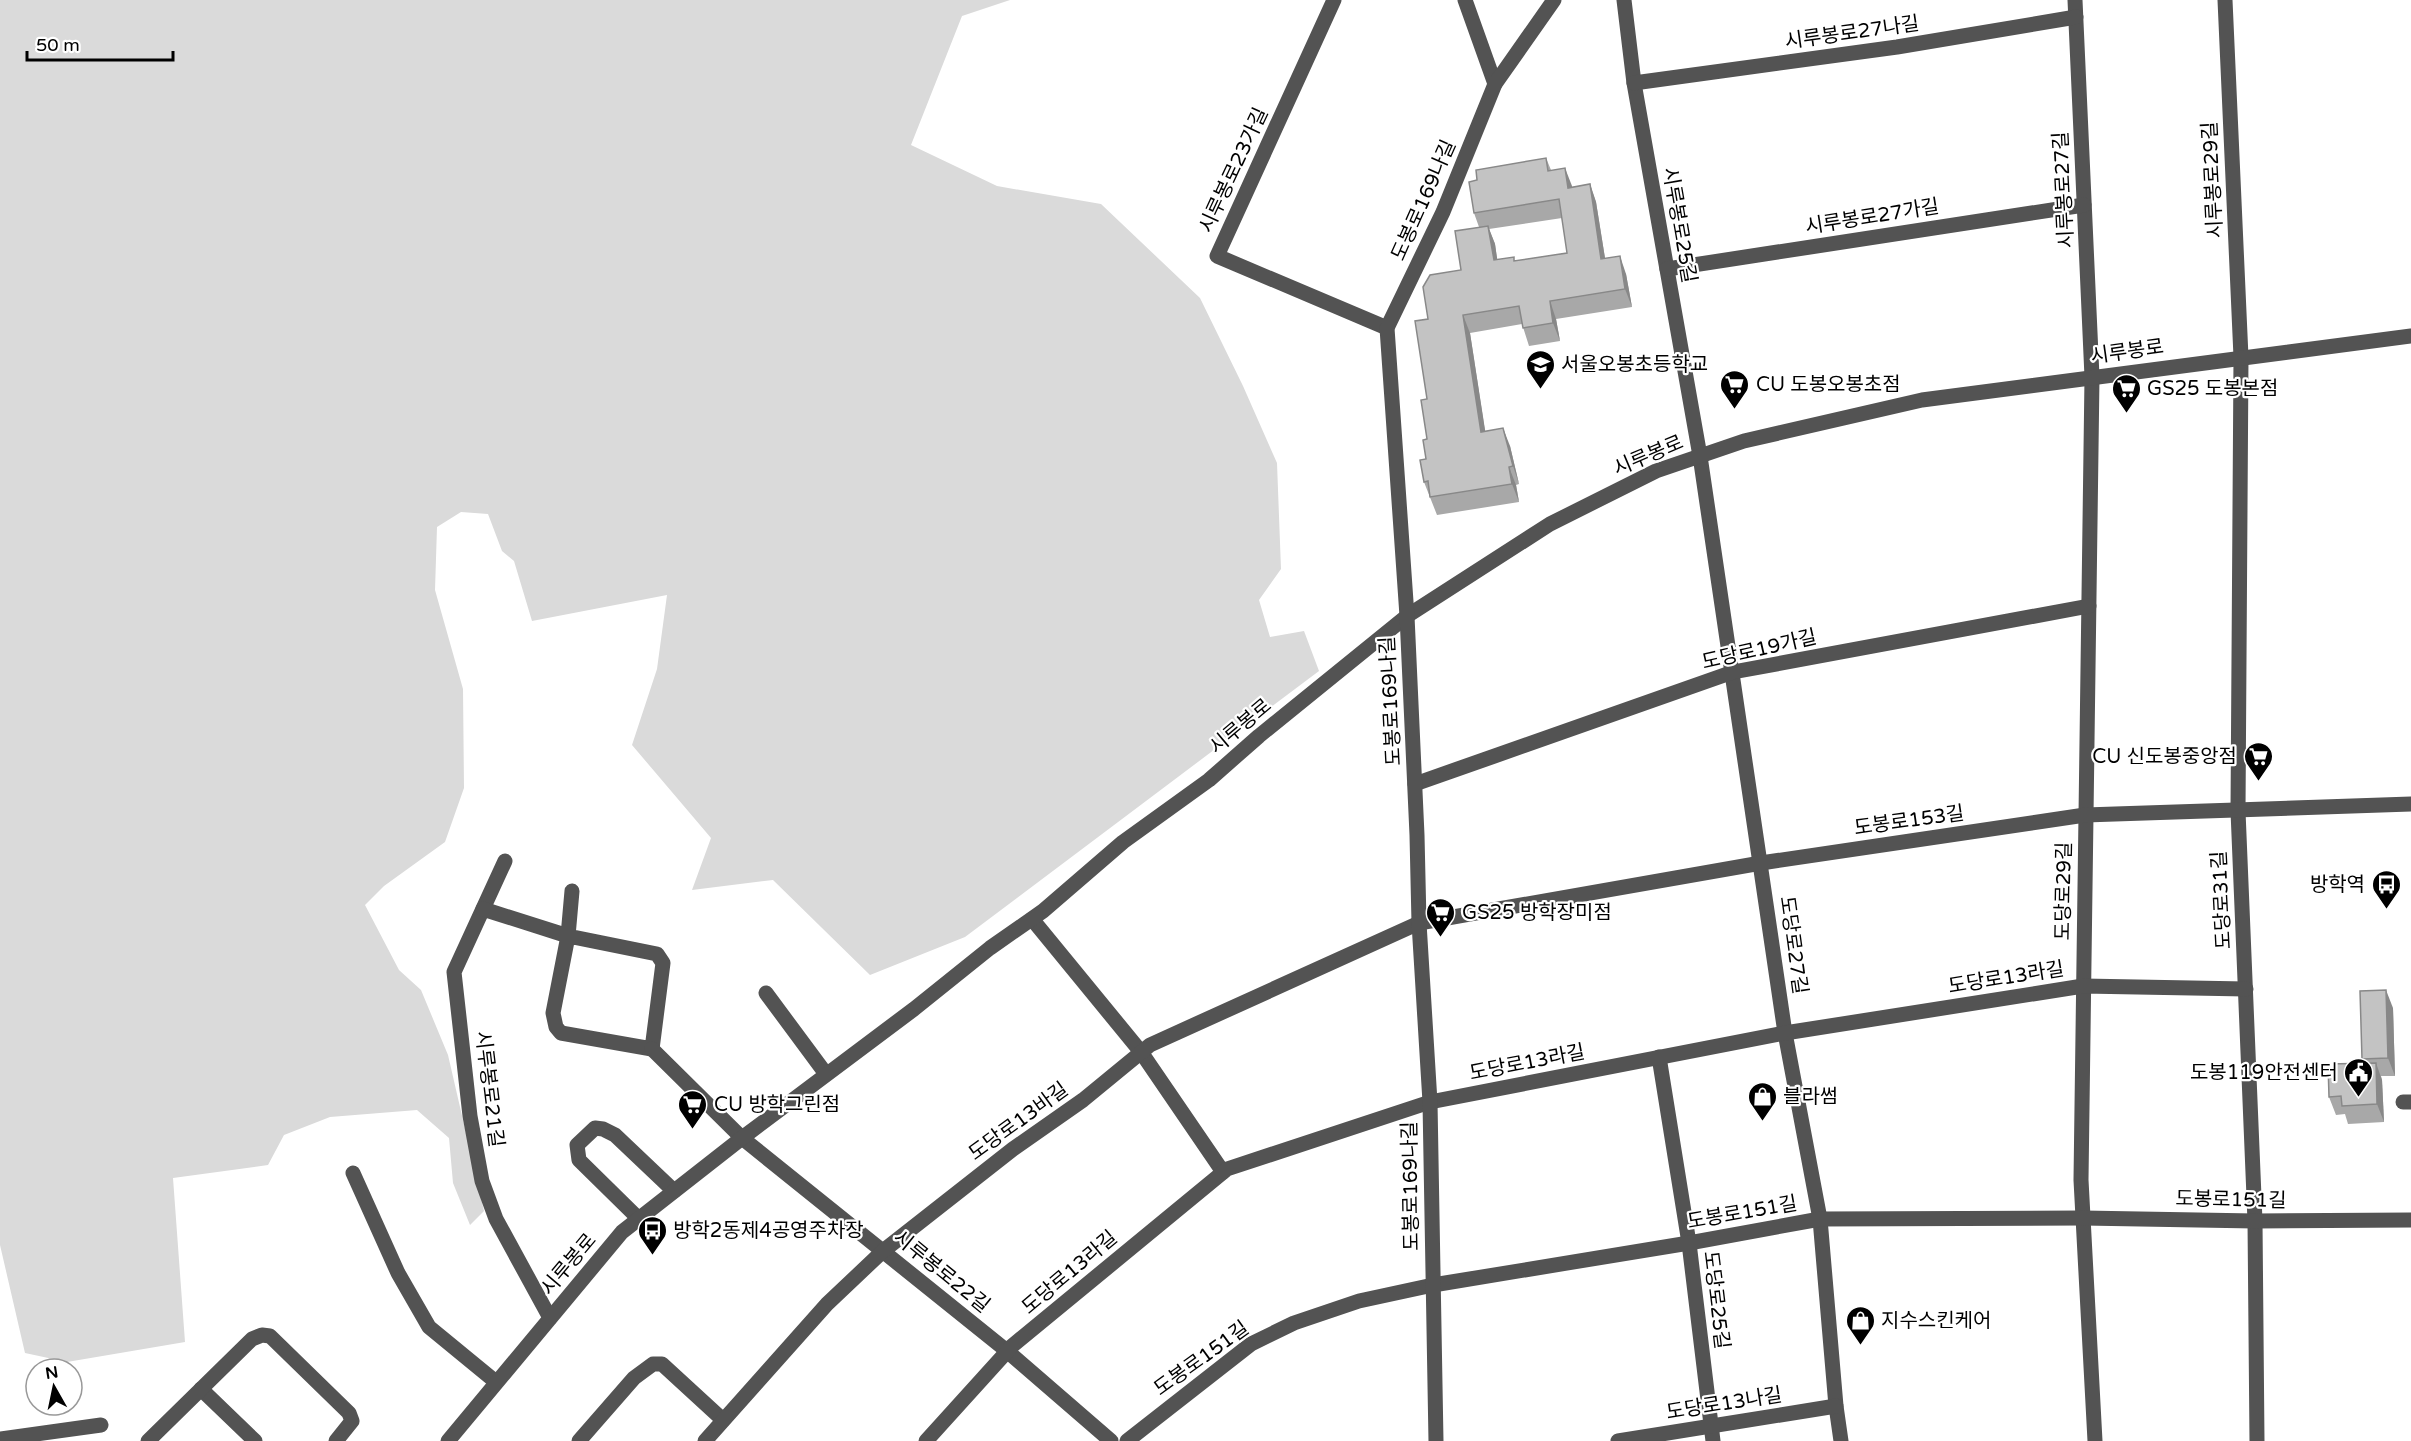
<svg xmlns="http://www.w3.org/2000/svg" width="2411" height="1441" viewBox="0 0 2411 1441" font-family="'Varela Round','Noto Sans KR',sans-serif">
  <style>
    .green { fill: #dadada }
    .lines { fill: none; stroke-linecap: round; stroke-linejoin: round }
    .minor { stroke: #535353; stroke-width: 15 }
    .wall { fill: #a8a8a8; fill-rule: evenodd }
    .shaded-wall { fill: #888 }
    .building { fill: #c3c3c3; stroke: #888; stroke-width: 1.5 }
    .labels { text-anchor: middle; stroke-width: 4.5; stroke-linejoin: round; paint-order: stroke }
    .street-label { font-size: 20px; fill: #000; stroke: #fff }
    .poi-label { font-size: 20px; fill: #000; stroke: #fff; text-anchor: start }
  </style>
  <rect width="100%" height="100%" fill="#fff"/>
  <polygon class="green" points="0,0 1010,0 962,16 911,145 997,186 1101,204 1200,298 1243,386 1277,463 1281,569 1259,600 1270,637 1304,631 1319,671 965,937 870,975 773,880 692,890 711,838 632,745 657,669 667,595 532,621 514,561 502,551 488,514 461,512 437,527 435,590 463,689 464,788 445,842 384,886 365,905 399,970 421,990 448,1055 484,1211 470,1225 453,1183 449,1138 417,1110 330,1117 284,1135 268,1165 173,1178 185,1342 67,1362 25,1353 0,1245"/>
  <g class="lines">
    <g class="minor">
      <polyline points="1334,0 1217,256 1387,328"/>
      <polyline points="1465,0 1495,84"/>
      <polyline points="1624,0 1634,83 1700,456 1785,1033 1820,1219 1836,1406 1841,1441"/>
      <polyline points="2075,0 2092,377 2081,1180 2095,1441"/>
      <polyline points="2225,0 2241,357 2238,811 2255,1221 2257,1441"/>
      <polyline points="1634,83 1897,47 2076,17"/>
      <polyline points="1667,269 2084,205"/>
      <polyline points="1415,784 1733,672 2089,606"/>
      <polyline points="505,861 454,972 470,1116 482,1181 496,1219 550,1318"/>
      <polyline points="483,909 568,936 553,1013 556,1027 561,1033 652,1049 663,963 657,954 568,936 572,891"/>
      <polyline points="1032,919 1141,1052 1223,1172"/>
      <polyline points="766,993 826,1074"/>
      <polyline points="652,1049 742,1138 1007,1351 1111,1441"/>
      <polyline points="1659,1057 1689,1243 1713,1441"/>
      <polyline points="2403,1102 2411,1102"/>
      <polyline points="353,1173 398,1273 429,1327 496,1382"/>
      <polyline points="639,1219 579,1160 577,1145 595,1128 603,1129 615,1135 674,1191"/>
      <polyline points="201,1389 255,1441"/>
      <polyline points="0,1439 101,1425"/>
      <polyline points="148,1441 252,1339 262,1335 270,1336 349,1413 352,1421 336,1441"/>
      <polyline points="448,1441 622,1232 742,1138 914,1009 990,948 1043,911 1123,842 1209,780 1259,736 1407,616 1550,524 1656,471 1744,441 1922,400 2411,336"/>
      <polyline points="579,1441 634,1378 653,1364 662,1364 723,1420"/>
      <polyline points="705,1441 827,1304 883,1251 1013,1149 1083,1100 1150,1045 1419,923 1761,863 2085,815 2411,804"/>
      <polyline points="926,1441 1012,1346 1227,1169 1430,1102 1785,1033 2083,986 2246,989"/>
      <polyline points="1127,1441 1251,1344 1294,1323 1359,1301 1433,1285 1689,1243 1820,1219 2083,1218 2255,1221 2411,1220"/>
      <polyline points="1436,1441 1430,1102 1419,923 1417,835 1407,616 1387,328 1443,212 1495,84 1554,0"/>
      <polyline points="1618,1441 1836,1406"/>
    </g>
  </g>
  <g class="wall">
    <path d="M1546 158 1551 170 1572 187 1590 184 1596 202 1605 258 1626 274 1632 307 1556 319 1560 341 1529 346 1522 324 1470 333 1485 431 1510 446 1519 484 1516 485 1519 502 1437 515 1424 482 1427 439V399L1428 319 1461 270 1479 227 1474 213ZM1562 218 1567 253 1515 261 1497 259 1495 244 1489 229Z"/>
    <polygon points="2393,1008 2395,1076 2381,1076 2382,1080 2384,1122 2348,1124 2345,1114 2336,1115 2329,1097 2363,1063 2362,1059"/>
  </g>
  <g class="shaded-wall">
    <polygon points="1565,168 1572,186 1575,206 1568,188"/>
    <polygon points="1590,184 1596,202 1608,277 1601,259"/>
    <polygon points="1488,226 1495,244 1500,278 1494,260"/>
    <polygon points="1620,256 1626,274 1632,307 1625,289"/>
    <polygon points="1550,301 1556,319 1560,341 1553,323"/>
    <polygon points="1463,315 1470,333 1488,449 1481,432"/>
    <polygon points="1503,428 1510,446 1519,484 1513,466"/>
    <polygon points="1509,467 1516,485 1519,502 1512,484"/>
    <polygon points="2386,990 2393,1008 2395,1076 2388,1058"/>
    <polygon points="2376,1063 2382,1080 2384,1122 2377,1104"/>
  </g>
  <g class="building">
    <polygon points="1546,158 1548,171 1565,168 1568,188 1590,184 1601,259 1620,256 1625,289 1550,301 1553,323 1523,328 1519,306 1463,315 1481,432 1503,428 1513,466 1509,467 1512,484 1430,497 1428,481 1424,482 1420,460 1426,459 1423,440 1427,439 1421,400 1427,399 1415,321 1428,319 1423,287 1430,275 1461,270 1455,231 1488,226 1494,260 1514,257 1514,261 1567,253 1559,199 1474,213 1469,182 1477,180 1476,170"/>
    <polygon points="2386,990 2388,1058 2362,1059 2360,991"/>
    <polygon points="2376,1063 2377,1104 2342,1106 2341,1096 2329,1097 2328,1064"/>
  </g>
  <defs>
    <symbol id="school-pin" viewBox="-11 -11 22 30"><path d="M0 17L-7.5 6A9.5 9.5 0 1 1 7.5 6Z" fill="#000" stroke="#fff"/><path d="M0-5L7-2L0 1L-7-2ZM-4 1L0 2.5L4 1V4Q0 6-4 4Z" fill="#fff"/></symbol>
    <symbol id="supermarket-pin" viewBox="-11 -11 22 30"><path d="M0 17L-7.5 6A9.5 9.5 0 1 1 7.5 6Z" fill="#000" stroke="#fff"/><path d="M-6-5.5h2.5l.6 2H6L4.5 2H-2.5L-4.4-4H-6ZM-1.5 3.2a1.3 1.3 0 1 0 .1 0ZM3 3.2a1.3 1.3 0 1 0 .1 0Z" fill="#fff"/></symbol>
    <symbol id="bus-pin" viewBox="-11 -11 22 30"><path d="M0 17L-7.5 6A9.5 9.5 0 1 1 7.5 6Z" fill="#000" stroke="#fff"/><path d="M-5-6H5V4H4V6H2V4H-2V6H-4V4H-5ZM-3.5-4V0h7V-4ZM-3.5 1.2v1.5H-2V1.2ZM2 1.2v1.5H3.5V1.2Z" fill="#fff"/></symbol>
    <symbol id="civic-pin" viewBox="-11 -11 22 30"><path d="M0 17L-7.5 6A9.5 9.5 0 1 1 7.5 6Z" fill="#000" stroke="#fff"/><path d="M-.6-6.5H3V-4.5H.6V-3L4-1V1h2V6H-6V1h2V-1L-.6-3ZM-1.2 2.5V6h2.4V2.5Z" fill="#fff"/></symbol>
    <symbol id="shop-pin" viewBox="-11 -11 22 30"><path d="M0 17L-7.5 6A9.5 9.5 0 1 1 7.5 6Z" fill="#000" stroke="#fff"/><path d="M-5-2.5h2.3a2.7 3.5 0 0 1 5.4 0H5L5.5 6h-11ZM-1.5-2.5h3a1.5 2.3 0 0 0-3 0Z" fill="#fff"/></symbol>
  </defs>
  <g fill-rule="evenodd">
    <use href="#school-pin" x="1524" y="348" width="33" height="45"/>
    <use href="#supermarket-pin" x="1718" y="368" width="33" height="45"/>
    <use href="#supermarket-pin" x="2110" y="372" width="33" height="45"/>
    <use href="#supermarket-pin" x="2242" y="740" width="33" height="45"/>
    <use href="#bus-pin" x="2370" y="868" width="33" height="45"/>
    <use href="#supermarket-pin" x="1424" y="896" width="33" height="45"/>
    <use href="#civic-pin" x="2342" y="1056" width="33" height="45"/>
    <use href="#shop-pin" x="1746" y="1080" width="33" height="45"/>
    <use href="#supermarket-pin" x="676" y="1088" width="33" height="45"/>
    <use href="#bus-pin" x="636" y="1214" width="33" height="45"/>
    <use href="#shop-pin" x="1844" y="1304" width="33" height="45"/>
  </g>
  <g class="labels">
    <g class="street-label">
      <text transform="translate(1852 32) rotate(-8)" y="7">시루봉로27나길</text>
      <text transform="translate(1233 170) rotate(-65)" y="7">시루봉로23가길</text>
      <text transform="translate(2212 180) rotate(-93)" y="7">시루봉로29길</text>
      <text transform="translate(2063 190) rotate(-93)" y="7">시루봉로27길</text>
      <text transform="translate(1423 200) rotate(-66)" y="7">도봉로169나길</text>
      <text transform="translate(1872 216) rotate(-9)" y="7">시루봉로27가길</text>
      <text transform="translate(1680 225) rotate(80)" y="7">시루봉로25길</text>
      <text transform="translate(2127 351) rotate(-8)" y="7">시루봉로</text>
      <text transform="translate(1648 455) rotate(-23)" y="7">시루봉로</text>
      <text transform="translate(1759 649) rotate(-13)" y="7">도당로19가길</text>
      <text transform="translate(1390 701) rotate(-93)" y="7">도봉로169나길</text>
      <text transform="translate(1240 726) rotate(-40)" y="7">시루봉로</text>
      <text transform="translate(1909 820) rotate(-8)" y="7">도봉로153길</text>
      <text transform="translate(2063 891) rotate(-89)" y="7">도당로29길</text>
      <text transform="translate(2221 900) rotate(-93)" y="7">도당로31길</text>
      <text transform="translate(1794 945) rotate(82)" y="7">도당로27길</text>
      <text transform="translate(2006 977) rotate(-9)" y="7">도당로13라길</text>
      <text transform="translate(1527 1062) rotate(-11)" y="7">도당로13라길</text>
      <text transform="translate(490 1089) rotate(83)" y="7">시루봉로21길</text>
      <text transform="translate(1018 1121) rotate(-36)" y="7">도당로13바길</text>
      <text transform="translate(1410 1186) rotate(-91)" y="7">도봉로169나길</text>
      <text transform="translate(2231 1199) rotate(1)" y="7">도봉로151길</text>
      <text transform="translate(1742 1212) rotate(-10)" y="7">도봉로151길</text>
      <text transform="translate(568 1264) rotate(-50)" y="7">시루봉로</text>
      <text transform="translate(942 1271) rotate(39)" y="7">시루봉로22길</text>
      <text transform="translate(1069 1272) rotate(-40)" y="7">도당로13라길</text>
      <text transform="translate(1717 1300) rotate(83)" y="7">도당로25길</text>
      <text transform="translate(1201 1358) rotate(-36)" y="7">도봉로151길</text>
      <text transform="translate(1724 1403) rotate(-9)" y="7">도당로13나길</text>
    </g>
    <g class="poi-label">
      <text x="1561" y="371">서울오봉초등학교</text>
      <text x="1756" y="391">CU 도봉오봉초점</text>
      <text x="2147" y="395">GS25 도봉본점</text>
      <text x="2237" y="763" text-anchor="end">CU 신도봉중앙점</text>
      <text x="2365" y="891" text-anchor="end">방학역</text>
      <text x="1462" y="919">GS25 방학장미점</text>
      <text x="2338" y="1079" text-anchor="end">도봉119안전센터</text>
      <text x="1783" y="1103">블라썸</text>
      <text x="714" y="1111">CU 방학그린점</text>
      <text x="673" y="1237">방학2동제4공영주차장</text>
      <text x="1881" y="1327">지수스킨케어</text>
    </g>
  </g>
  <g transform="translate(54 1387) rotate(351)"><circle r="28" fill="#ffffff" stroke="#999999" stroke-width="1.5"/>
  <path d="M0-4.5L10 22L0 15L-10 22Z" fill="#000000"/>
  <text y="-9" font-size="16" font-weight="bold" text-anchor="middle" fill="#000000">N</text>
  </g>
  <path d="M27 51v9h146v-9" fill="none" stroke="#000000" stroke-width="3"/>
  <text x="36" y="51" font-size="18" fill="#000000" stroke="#ffffff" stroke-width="4.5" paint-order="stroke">50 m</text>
</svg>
